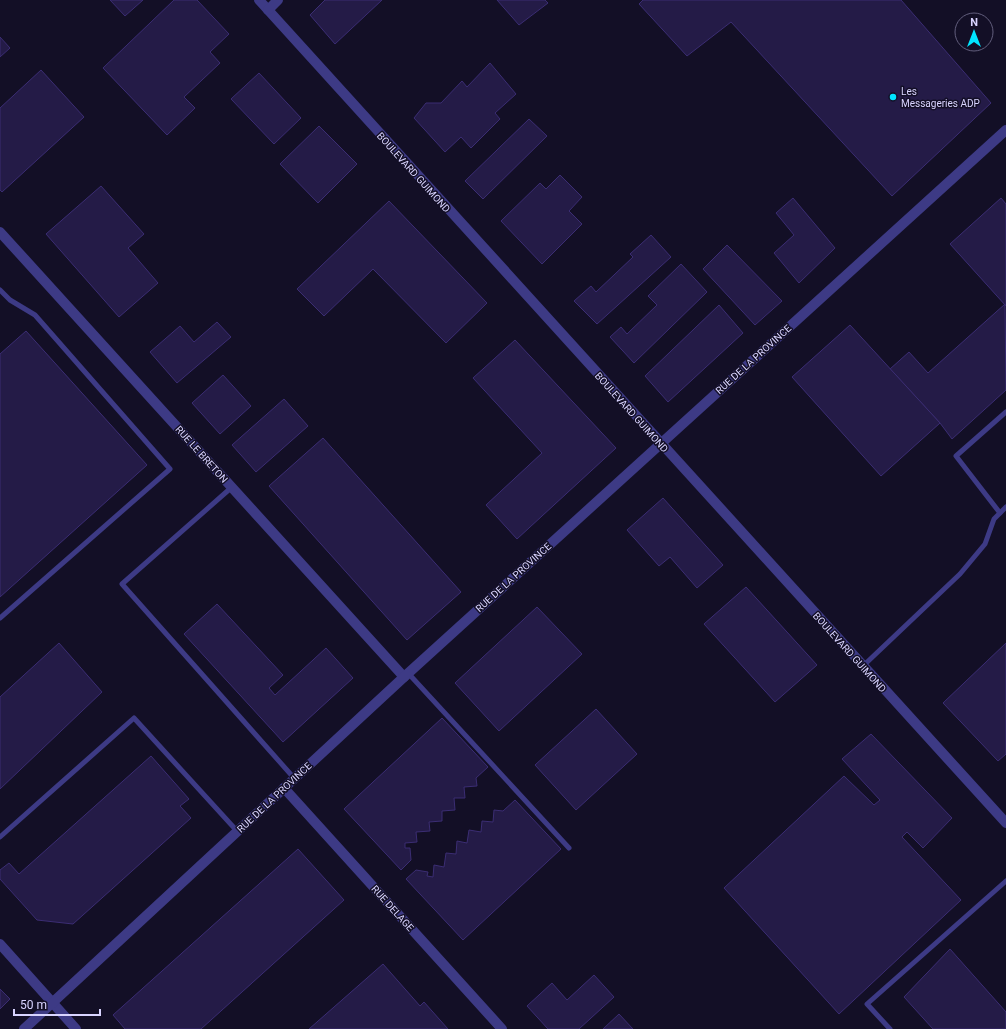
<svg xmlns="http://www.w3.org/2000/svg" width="1006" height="1029" viewBox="0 0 1006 1029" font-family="Roboto,sans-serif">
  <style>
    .building { fill: #241b47; stroke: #3b2d73 }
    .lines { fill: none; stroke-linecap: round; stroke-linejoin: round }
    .lane { stroke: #3d3a85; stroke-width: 5 }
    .street { stroke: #3d3a85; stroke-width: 10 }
    .poi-dot { fill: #00e5ff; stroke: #130f26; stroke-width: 1.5 }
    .labels { text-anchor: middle; stroke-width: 3; stroke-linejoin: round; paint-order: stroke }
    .poi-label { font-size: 10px; fill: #d9d4ff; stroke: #130f26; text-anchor: start }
    .street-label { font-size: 10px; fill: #d9d4ff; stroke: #130f26 }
  </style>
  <rect width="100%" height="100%" fill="#130f26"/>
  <g class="building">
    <polygon points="110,0 143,0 125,16"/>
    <polygon points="174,0 197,0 229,34 210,52 220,63 184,97 195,108 167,135 103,68"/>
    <polygon points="325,0 382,0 335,44 310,15"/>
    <polygon points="497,0 545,0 548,3 519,25"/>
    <polygon points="643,0 901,0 991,103 892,196 731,22 687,56 639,4"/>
    <polygon points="0,37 10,48 0,57"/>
    <polygon points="490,63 516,94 495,113 500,119 471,148 461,137 445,152 414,118 426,103 441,103 462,81 467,87"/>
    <polygon points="41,70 84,117 2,192 0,190 0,108"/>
    <polygon points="259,73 301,118 274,144 231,99"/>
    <polygon points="529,119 547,136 483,199 465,181"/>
    <polygon points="319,126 357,164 318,203 280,164"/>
    <polygon points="560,175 582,197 569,211 582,224 542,264 501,221 540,183 546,189"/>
    <polygon points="101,186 144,234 128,248 158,283 119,317 46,234"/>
    <polygon points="793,198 835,248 799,283 774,253 794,235 776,213"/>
    <polygon points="1001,198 1006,204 1006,306 950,244"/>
    <polygon points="389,201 487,303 446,343 373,269 324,316 297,289"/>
    <polygon points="651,235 671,257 597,324 574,301 591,286 596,292 633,257 630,254"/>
    <polygon points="727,245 782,301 755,325 703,269"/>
    <polygon points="681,264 707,292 634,363 610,337 621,327 627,334 657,305 648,296"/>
    <polygon points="1005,304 1006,390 952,439 940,423 890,369 909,352 928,373"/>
    <polygon points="719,305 743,333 668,402 645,376"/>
    <polygon points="217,322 231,337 177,383 150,352 180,326 194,342"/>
    <polygon points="850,325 940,423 881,476 792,377"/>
    <polygon points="26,331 147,465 0,597 0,354"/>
    <polygon points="515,340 616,448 517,539 486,505 542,453 473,378"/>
    <polygon points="223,375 251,406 220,434 192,403"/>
    <polygon points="284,399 308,426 256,472 232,445"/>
    <polygon points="323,438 461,592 407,640 269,486"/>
    <polygon points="663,498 723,565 697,588 670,557 659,566 627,530"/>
    <polygon points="746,587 817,665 775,702 704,624"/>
    <polygon points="217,604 283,675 269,688 275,695 326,648 353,678 283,742 184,634"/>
    <polygon points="537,607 582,654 499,731 455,683"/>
    <polygon points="59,643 102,692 0,789 0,697"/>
    <polygon points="1006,643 1006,754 998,761 943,703"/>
    <polygon points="596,709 637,754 576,810 535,765"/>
    <polygon points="442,718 488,767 476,778 477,786 464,787 465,798 454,798 455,810 442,811 442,821 429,822 430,831 416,832 417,842 405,843 405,848 410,848 411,860 401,870 344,809"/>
    <polygon points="871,734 952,818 923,848 907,832 902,837 961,900 839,1014 724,888 844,776 874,805 880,800 842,759"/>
    <polygon points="151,756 189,799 180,806 191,818 73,924 37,920 0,879 0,870 9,863 19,874"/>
    <polygon points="515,800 561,849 463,940 406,879 416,870 428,872 427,876 433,877 434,865 444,867 446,853 456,854 457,841 467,843 469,830 481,832 482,821 493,822 494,810 503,811"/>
    <polygon points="298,849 344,900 201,1029 125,1029 113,1015"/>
    <polygon points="950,949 1006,1012 1006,1029 933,1029 904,997"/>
    <polygon points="383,964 420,1006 424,1002 448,1029 309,1029"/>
    <polygon points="594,975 614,997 579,1029 548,1029 527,1006 552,983 567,1000"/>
    <polygon points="0,989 10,999 0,1009"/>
    <polygon points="619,1014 633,1029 603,1029"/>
  </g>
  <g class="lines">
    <g class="lane">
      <polyline points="0,290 10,300 35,315 170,469 0,618"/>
      <polyline points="232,487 122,584 294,778"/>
      <polyline points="1000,513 956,456 1006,412"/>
      <polyline points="863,666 960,574 985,544 994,519 1006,507"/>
      <polyline points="408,673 569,848"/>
      <polyline points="0,837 134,718 237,831"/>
      <polyline points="890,1029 867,1004 1006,881"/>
    </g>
    <g class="street">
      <polyline points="259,0 1006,823"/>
      <polyline points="268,10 278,0"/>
      <polyline points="0,232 404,677"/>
      <polyline points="284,788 502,1029"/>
      <polyline points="0,944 76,1029"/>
      <polyline points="24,1029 404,677 1006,130"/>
    </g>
  </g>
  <circle class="poi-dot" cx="893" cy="97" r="4"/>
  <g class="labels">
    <g class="poi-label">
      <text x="901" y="95">Les<tspan x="901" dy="12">Messageries ADP</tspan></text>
    </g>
    <g class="street-label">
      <text transform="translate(414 172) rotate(48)" y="4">BOULEVARD GUIMOND</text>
      <text transform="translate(753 359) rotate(-42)" y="4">RUE DE LA PROVINCE</text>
      <text transform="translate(632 412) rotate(48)" y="4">BOULEVARD GUIMOND</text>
      <text transform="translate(202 454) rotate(48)" y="4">RUE LE BRETON</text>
      <text transform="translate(513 577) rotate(-42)" y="4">RUE DE LA PROVINCE</text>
      <text transform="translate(850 652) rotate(48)" y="4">BOULEVARD GUIMOND</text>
      <text transform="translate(274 797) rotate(-43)" y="4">RUE DE LA PROVINCE</text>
      <text transform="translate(393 908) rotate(48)" y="4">RUE DELAGE</text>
    </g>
  </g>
  <g transform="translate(974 32)"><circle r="19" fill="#130f26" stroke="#625e7d"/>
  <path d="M0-3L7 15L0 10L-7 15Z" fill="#00e5ff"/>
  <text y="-6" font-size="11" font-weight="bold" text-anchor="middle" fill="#d9d4ff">N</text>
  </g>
  <path d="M14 1009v6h86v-6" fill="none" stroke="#d9d4ff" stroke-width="2"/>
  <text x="20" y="1009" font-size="12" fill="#d9d4ff" stroke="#130f26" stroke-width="3" paint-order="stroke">50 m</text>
</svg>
